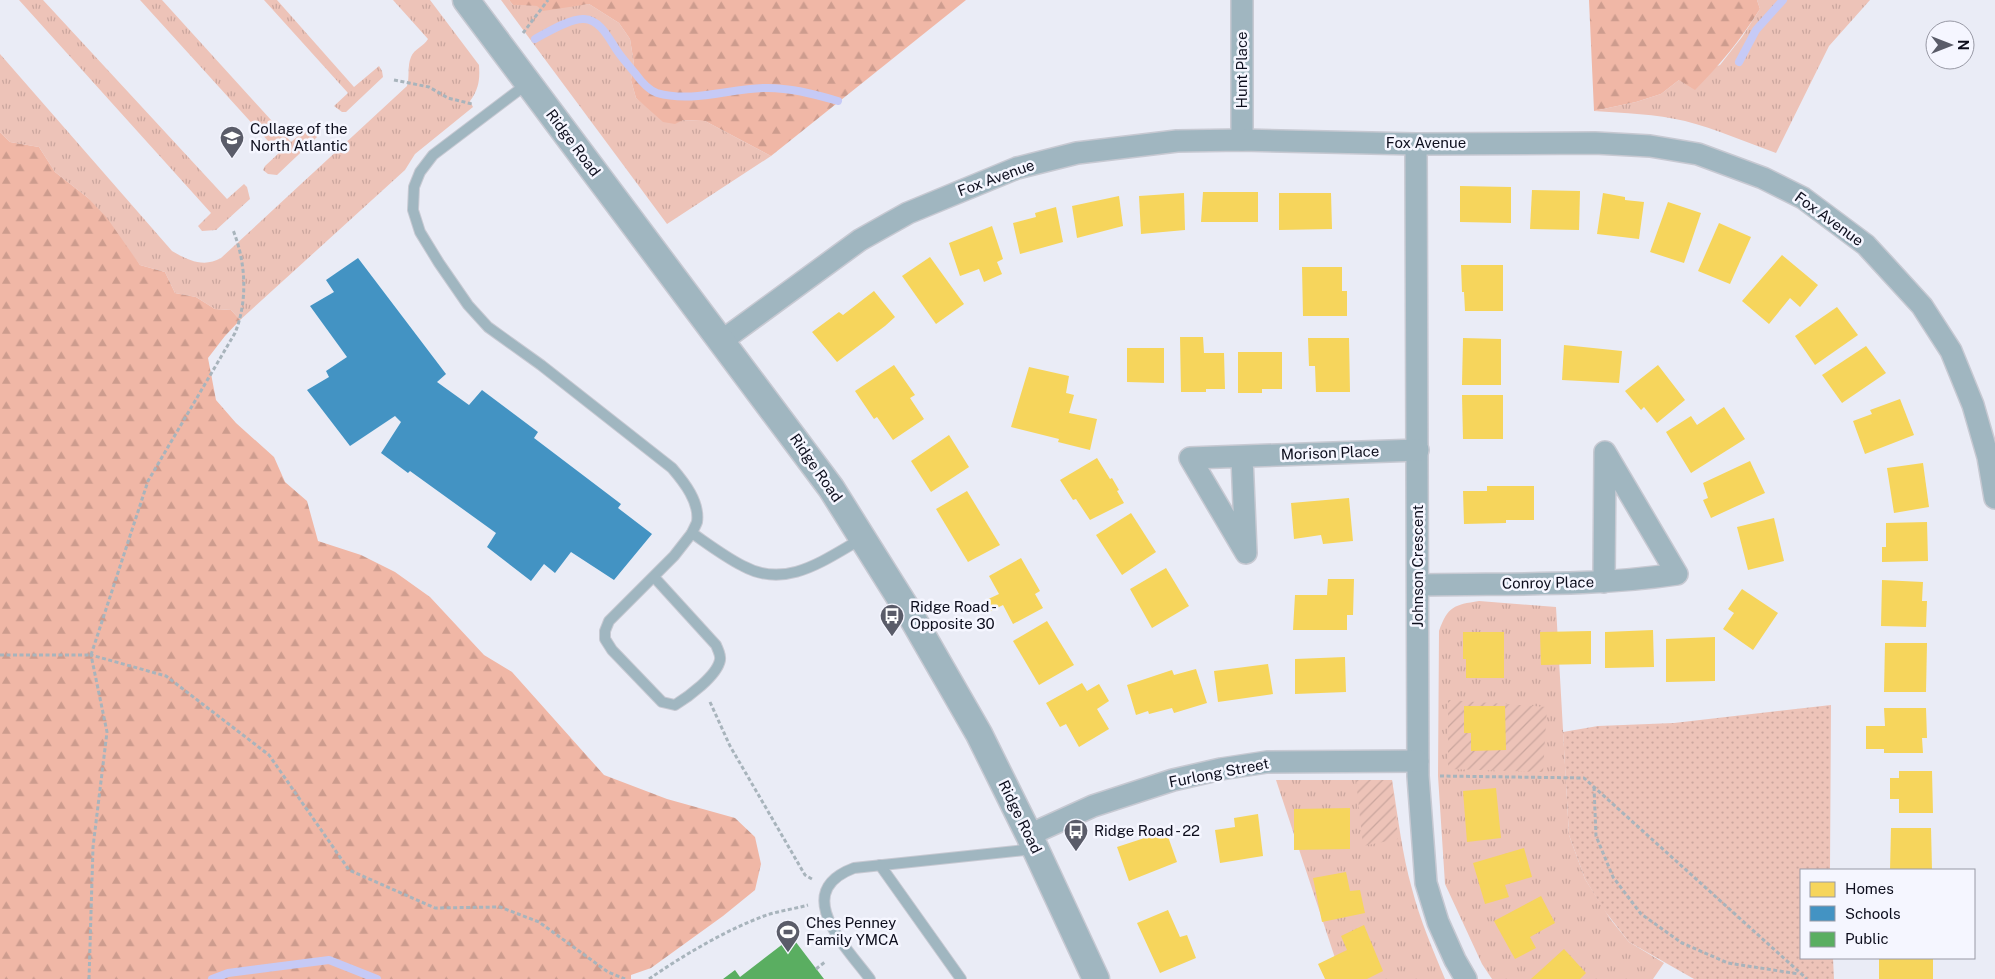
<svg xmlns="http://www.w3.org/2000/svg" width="1995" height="979" viewBox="0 0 1995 979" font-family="'Public Sans',sans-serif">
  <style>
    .grass { fill: url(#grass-tufts) }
    .forest { fill: url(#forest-firs) }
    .park { fill: url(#park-dots) }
    .garden { fill: url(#garden-furrows) }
    .homes { fill: #f6d55c }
    .schools { fill: #4393c3 }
    .public { fill: #5aae61 }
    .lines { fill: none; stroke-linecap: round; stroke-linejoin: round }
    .stream { stroke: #c6caf6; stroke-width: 8 }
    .service-casing { stroke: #c7c9d2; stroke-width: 12 }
    .minor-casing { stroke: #c7c9d2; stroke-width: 24 }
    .tertiary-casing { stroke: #c7c9d2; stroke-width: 29 }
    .path { stroke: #a8b4bc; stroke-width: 3; stroke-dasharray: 4 2.5; stroke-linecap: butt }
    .service { stroke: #a0b6c0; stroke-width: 10 }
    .minor { stroke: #a0b6c0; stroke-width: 21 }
    .tertiary { stroke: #a0b6c0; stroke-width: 26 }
    .labels { text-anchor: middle; stroke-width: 5; stroke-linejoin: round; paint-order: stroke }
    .street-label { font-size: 15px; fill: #0d0e1d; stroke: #f5f6ff }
    .poi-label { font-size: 15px; fill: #0d0e1d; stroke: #f5f6ff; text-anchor: start }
  </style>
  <defs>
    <pattern id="grass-tufts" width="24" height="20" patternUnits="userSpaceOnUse" patternTransform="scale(1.25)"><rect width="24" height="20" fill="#edc3b8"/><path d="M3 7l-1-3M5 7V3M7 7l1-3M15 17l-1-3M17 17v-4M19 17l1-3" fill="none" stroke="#caa69e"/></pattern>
    <pattern id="forest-firs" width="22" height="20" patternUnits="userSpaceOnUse" patternTransform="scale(1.25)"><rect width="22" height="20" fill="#f0b7a6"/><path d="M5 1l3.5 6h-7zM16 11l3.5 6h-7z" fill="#cd9c8e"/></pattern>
    <pattern id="park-dots" width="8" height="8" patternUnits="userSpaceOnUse" patternTransform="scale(1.25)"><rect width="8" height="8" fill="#edc3b8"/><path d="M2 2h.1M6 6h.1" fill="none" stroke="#caa69e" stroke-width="1.8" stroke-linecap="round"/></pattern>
    <pattern id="garden-furrows" width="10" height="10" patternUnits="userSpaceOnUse" patternTransform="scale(1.25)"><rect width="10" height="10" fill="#edc3b8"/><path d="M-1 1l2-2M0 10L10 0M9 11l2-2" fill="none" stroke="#caa69e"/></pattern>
  </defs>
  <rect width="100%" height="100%" fill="#eaecf6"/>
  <g class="grass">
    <polygon points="19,0 43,0 227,199 244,184 247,187 250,199 216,230 202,231 198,226 211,213"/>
    <polygon points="140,0 162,0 291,142 311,125 317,137 277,175 268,174 263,170 265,166 279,153"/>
    <polygon points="264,0 277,0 354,87 379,66 382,71 383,77 346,112 342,112 334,106 348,93"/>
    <path d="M393 0H430L479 65C480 79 479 89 470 101L473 107 415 154 405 170 240 320 231 310 215 309 196 297 175 293 165 272 140 265 87 197 55 172 39 147 10 142 0 132V54L172 251C187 260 204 268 221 258L407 86C410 77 407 66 411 57 414 49 424 46 428 39Z"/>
    <polygon points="501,0 509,0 513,5 568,6 589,4 619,23 630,39 634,64 631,80 636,98 645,105 683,120 705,121 771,156 667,224"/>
    <path d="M1757 0H1870L1829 46 1776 153C1746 142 1716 129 1685 121 1656 114 1624 113 1594 111L1636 102 1661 94 1679 80 1720 65 1742 37 1760 9Z"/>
    <path d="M1479 601 1556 607 1569 835 1585 879 1611 920 1629 942 1664 963 1653 979H1492L1482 964 1445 884 1438 776 1439 631C1448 606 1454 605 1479 601Z"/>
    <path d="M1276 780H1392C1398 817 1402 854 1412 889 1420 920 1433 950 1445 979H1342Z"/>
  </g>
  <g class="forest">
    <polygon points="509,0 966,0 771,156 705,121 683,120 675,124 663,122 636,98 631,80 634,64 630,39 619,23 589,4 543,11 537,6 513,5"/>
    <path d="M1589 0H1757L1760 9C1741 39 1720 65 1695 90L1679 80 1661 94 1636 102 1594 111Z"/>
    <polygon points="0,132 10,142 39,147 55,172 87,197 107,218 140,265 165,272 175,293 196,297 215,309 231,310 240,320 225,336 208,358 216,400 236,423 274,457 285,482 307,501 318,541 361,555 395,572 430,597 484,655 512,672 604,775 667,799 735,818 755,837 761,864 755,890 723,916 651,968 631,975 631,979 0,979"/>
  </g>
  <polygon class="park" points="1831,705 1830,870 1801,870 1801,958 1833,958 1834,979 1694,979 1629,942 1604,910 1585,879 1569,835 1563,732 1598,726 1674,723"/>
  <g class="garden">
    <polygon points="1448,700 1547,707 1543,772 1448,769"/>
    <polygon points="1356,780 1392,780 1398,839 1363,846"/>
  </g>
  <g class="homes">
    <polygon points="1460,186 1511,187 1511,223 1460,222"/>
    <polygon points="1532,190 1580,191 1579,230 1530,229"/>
    <polygon points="1203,192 1258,192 1258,222 1201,222"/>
    <polygon points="1184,193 1185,230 1141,234 1139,196"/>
    <polygon points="1279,193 1331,193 1332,229 1279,230"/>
    <polygon points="1603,193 1625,197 1625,200 1644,202 1639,239 1597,234"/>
    <polygon points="1119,196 1123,226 1077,238 1072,206"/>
    <polygon points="1668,202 1701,213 1684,263 1650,252"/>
    <polygon points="1056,207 1063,242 1020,254 1013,223 1036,217 1035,213"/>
    <polygon points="1719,223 1751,237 1730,284 1698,271"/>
    <polygon points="992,226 1003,259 997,262 1002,274 984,282 979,269 960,276 949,243"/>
    <polygon points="1782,255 1818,285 1800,307 1790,298 1769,324 1742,301"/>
    <polygon points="930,257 964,304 936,324 902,276"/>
    <polygon points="1461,265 1503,265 1503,311 1465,311 1464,292 1462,292"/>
    <polygon points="1302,267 1342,267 1342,291 1347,291 1347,316 1303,316"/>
    <polygon points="874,291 895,317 885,326 837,362 812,332 839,312 843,315"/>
    <polygon points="1837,307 1858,335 1815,365 1795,336"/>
    <polygon points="1180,337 1203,337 1204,353 1224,353 1225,389 1206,389 1206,392 1181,392"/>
    <polygon points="1308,338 1349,338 1350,392 1316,392 1315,366 1309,366"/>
    <polygon points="1463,338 1501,339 1501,385 1462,385"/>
    <polygon points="1564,345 1622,351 1619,383 1562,380"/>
    <polygon points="1866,346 1886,373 1842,403 1822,375"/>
    <polygon points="1127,348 1164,348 1164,383 1127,382"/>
    <polygon points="1238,352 1282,352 1282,389 1262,389 1262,393 1238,393"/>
    <polygon points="894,365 915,395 910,398 924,419 893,440 877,417 874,419 855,391"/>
    <polygon points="1658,365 1685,400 1657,423 1644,407 1641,410 1625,391"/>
    <polygon points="1029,367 1069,376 1066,393 1074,395 1069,413 1097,419 1090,450 1058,442 1059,439 1011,427"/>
    <polygon points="1462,395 1503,395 1503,439 1463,439"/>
    <polygon points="1900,399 1914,435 1865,454 1853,421 1872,414 1870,410"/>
    <polygon points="1724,407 1745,439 1691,473 1666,432 1691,416 1697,425"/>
    <polygon points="949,435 969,467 931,492 911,461"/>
    <polygon points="1097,458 1110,479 1112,478 1119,490 1117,491 1124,503 1090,520 1076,499 1073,500 1060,480"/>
    <polygon points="1750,461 1765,493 1711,518 1703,500 1708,498 1703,483"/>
    <polygon points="1923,463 1929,507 1894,513 1887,468"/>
    <polygon points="1487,486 1534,486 1534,520 1506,520 1506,523 1464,524 1463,491 1487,491"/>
    <polygon points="967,491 1000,545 968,562 936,509"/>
    <polygon points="1349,498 1353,541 1323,544 1321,535 1294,539 1291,503"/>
    <polygon points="1131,513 1156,552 1122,575 1096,535"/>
    <polygon points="1774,518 1784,561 1748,570 1737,527"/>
    <polygon points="1927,522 1928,561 1882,562 1882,547 1886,547 1886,523"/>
    <polygon points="1021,558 1040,591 1035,594 1043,608 1013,624 1003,605 989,612 984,601 999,594 989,576"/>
    <polygon points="1166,568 1189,606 1152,628 1130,589"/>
    <polygon points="1328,579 1354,579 1353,615 1347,615 1347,630 1293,630 1295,595 1327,595"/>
    <polygon points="1882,580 1923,582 1922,601 1927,601 1926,627 1881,626"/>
    <polygon points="1742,589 1778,613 1753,650 1723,629 1734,613 1728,609"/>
    <polygon points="1047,621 1074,665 1039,685 1013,641"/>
    <polygon points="1653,630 1654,667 1605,668 1605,632"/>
    <polygon points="1591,631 1591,664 1541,665 1540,632"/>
    <polygon points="1463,632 1504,632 1504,678 1466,678 1466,659 1463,659"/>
    <polygon points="1715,637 1715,681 1666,682 1666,639"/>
    <polygon points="1885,643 1927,643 1926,692 1884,692"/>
    <polygon points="1345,657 1346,692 1295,694 1295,659"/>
    <polygon points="1268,664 1273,694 1218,702 1214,671"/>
    <polygon points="1196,669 1207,703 1174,713 1172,708 1149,714 1148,711 1136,715 1127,685 1172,670 1174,675"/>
    <polygon points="1082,683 1087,691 1099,684 1109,701 1097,709 1109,729 1079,747 1066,724 1060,727 1046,703"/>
    <polygon points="1464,706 1505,706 1506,750 1471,751 1471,733 1464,733"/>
    <polygon points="1884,708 1926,708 1927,738 1922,738 1923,753 1884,753 1884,749 1866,749 1866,726 1885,726"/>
    <polygon points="1899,771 1932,771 1933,813 1899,813 1899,799 1890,799 1890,778 1899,778"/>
    <polygon points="1496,788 1501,838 1467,842 1463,791"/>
    <polygon points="1350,808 1350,849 1294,850 1294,809"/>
    <polygon points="1258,814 1263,856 1220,863 1215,830 1235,827 1234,818"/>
    <polygon points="1891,828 1931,828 1932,870 1890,870"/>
    <polygon points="1166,831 1177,862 1129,881 1117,847"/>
    <polygon points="1524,848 1532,877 1505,885 1509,897 1485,904 1473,863"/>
    <polygon points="1346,872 1350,891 1360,890 1365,913 1322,922 1313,878"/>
    <polygon points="1541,896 1555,923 1530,937 1536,948 1515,959 1494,921"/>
    <polygon points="1168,910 1180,937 1187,935 1196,958 1160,973 1137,923"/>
    <polygon points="1364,925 1383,971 1367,979 1325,979 1318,964 1347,950 1341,936"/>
    <polygon points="1564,949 1586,973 1580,979 1531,979"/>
    <rect x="1879" y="958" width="54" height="21"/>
  </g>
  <polygon class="schools" points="358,258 446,374 437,382 469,405 482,390 538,432 534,438 621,504 618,508 652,534 614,580 571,552 555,573 544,564 531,581 487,547 496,533 410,471 408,473 381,453 401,422 395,416 350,446 307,390 329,377 326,371 347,357 310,306 334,292 326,280"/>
  <polygon class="public" points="792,937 824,979 723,979 735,970 740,977"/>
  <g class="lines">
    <g class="stream">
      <path d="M535 39C546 33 570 18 584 19 601 20 609 39 618 52 623 59 629 66 635 73 640 80 648 90 657 93 692 103 728 89 763 88 788 87 814 94 838 101"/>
      <polyline points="1739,62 1756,30 1783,0"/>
      <polyline points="212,979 228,973 329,960 377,979"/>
    </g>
    <defs>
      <g id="service">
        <path d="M527 84 433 155 420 172 414 187 413 210 420 232 439 263 468 305 488 327 541 365 672 468C684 482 700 502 697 522 696 525 693 530 692 533 708 544 725 557 743 566 787 590 825 559 863 538"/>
        <path d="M654 577 716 645C718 650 721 655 720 660 717 676 688 697 675 705L662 702 612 650 605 639V631L609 621 674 556 692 533"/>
        <polyline points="880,865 961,979"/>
        <path d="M870 979C846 947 790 892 854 868L1034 849"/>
      </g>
      <g id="minor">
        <polyline points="1242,0 1242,140"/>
        <polyline points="1416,144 1418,776 1426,883 1438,922 1455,960 1466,979"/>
        <polyline points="723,340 860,240 908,213 1017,168 1077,153 1177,141 1242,140 1416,144 1595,143 1650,146 1698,154 1763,178 1803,198 1866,245 1922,306 1951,351 1973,405 1988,457 1995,498"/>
        <polyline points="1242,457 1246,553 1190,458 1418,450"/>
        <path d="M1419 585C1505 583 1592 587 1677 574L1605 452 1604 582"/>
        <polyline points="1029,835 1093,806 1173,780 1221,769 1267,762 1418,761"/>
      </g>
      <polyline id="tertiary" points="466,0 831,488 910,614 979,734 1029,835 1096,979"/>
    </defs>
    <use href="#service" class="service-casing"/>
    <use href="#minor" class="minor-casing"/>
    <use href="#tertiary" class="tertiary-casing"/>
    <g class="path">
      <polyline points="523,33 548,0"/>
      <polyline points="394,80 429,87 448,98 472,104"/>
      <path d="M0 655H91L148 481 235 333C248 301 246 262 233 230"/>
      <polyline points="710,702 730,746 805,875 812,879"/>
      <polyline points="1440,776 1584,778 1807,979"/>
      <polyline points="1594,787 1596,836 1613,877 1641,914 1682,943 1728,963 1799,974"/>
      <polyline points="816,969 825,962"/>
      <polyline points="89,979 93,847 107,732 91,655 166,676 269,755 349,870 435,908 500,907 539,922 608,972 625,979"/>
      <path d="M649 979C682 956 726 930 764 916 778 911 794 909 808 905"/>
    </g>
    <use href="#service" class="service"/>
    <use href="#minor" class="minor"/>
    <use href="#tertiary" class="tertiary"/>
  </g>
  <defs>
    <symbol id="university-pin" viewBox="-11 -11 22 30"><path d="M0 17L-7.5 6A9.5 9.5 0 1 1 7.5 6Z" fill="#5a5c69" stroke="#f5f6ff"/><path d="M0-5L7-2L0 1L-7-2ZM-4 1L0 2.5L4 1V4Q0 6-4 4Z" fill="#fff"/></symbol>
    <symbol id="bus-pin" viewBox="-11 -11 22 30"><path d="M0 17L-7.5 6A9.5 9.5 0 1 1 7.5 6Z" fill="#5a5c69" stroke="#f5f6ff"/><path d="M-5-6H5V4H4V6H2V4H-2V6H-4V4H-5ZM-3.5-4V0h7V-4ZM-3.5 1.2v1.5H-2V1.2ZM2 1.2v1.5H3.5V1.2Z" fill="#fff"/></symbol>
    <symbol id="stadium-pin" viewBox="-11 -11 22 30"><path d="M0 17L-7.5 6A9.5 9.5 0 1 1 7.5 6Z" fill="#5a5c69" stroke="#f5f6ff"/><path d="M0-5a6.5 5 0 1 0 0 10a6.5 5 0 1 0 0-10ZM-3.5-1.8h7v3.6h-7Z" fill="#fff"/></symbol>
  </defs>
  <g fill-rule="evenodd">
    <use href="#university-pin" x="218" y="124" width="28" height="38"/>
    <use href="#bus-pin" x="878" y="602" width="28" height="38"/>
    <use href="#bus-pin" x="1062" y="817" width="28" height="38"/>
    <use href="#stadium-pin" x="774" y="918" width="28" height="38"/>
  </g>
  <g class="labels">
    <g class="street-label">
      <text transform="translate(1242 70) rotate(-90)" y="5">Hunt Place</text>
      <text transform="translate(573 143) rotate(53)" y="5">Ridge Road</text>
      <text x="1426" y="148">Fox Avenue</text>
      <text transform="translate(996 178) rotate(-20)" y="5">Fox Avenue</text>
      <text transform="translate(1829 219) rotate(36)" y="5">Fox Avenue</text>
      <text transform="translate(1330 453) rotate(-2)" y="5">Morison Place</text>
      <text transform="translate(816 468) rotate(55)" y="5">Ridge Road</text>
      <text transform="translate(1418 566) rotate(-90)" y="5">Johnson Crescent</text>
      <text transform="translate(1548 583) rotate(-1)" y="5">Conroy Place</text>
      <text transform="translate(1219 773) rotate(-11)" y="5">Furlong Street</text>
      <text transform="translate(1020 817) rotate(64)" y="5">Ridge Road</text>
    </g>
    <g class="poi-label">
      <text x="250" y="134">Collage of the<tspan x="250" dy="17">North Atlantic</tspan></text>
      <text x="910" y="612">Ridge Road -<tspan x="910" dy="17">Opposite 30</tspan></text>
      <text x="1094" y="836">Ridge Road - 22</text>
      <text x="806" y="928">Ches Penney<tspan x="806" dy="17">Family YMCA</tspan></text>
    </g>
  </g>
  <rect x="1800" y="869" width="175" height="90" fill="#f5f6ff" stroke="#9899a5"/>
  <rect x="1810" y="882" width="25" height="15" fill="#f6d55c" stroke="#9899a5"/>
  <text x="1845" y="894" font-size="15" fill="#0d0e1d">Homes</text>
  <rect x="1810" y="906" width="25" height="15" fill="#4393c3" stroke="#9899a5"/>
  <text x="1845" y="919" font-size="15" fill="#0d0e1d">Schools</text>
  <rect x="1810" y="932" width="25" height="15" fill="#5aae61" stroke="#9899a5"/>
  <text x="1845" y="944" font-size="15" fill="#0d0e1d">Public</text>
  <g transform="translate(1950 45) rotate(90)"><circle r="24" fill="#f5f6ff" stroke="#9899a5"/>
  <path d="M0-4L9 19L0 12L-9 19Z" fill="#5a5c69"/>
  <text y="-8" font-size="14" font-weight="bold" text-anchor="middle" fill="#0d0e1d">N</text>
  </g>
</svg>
